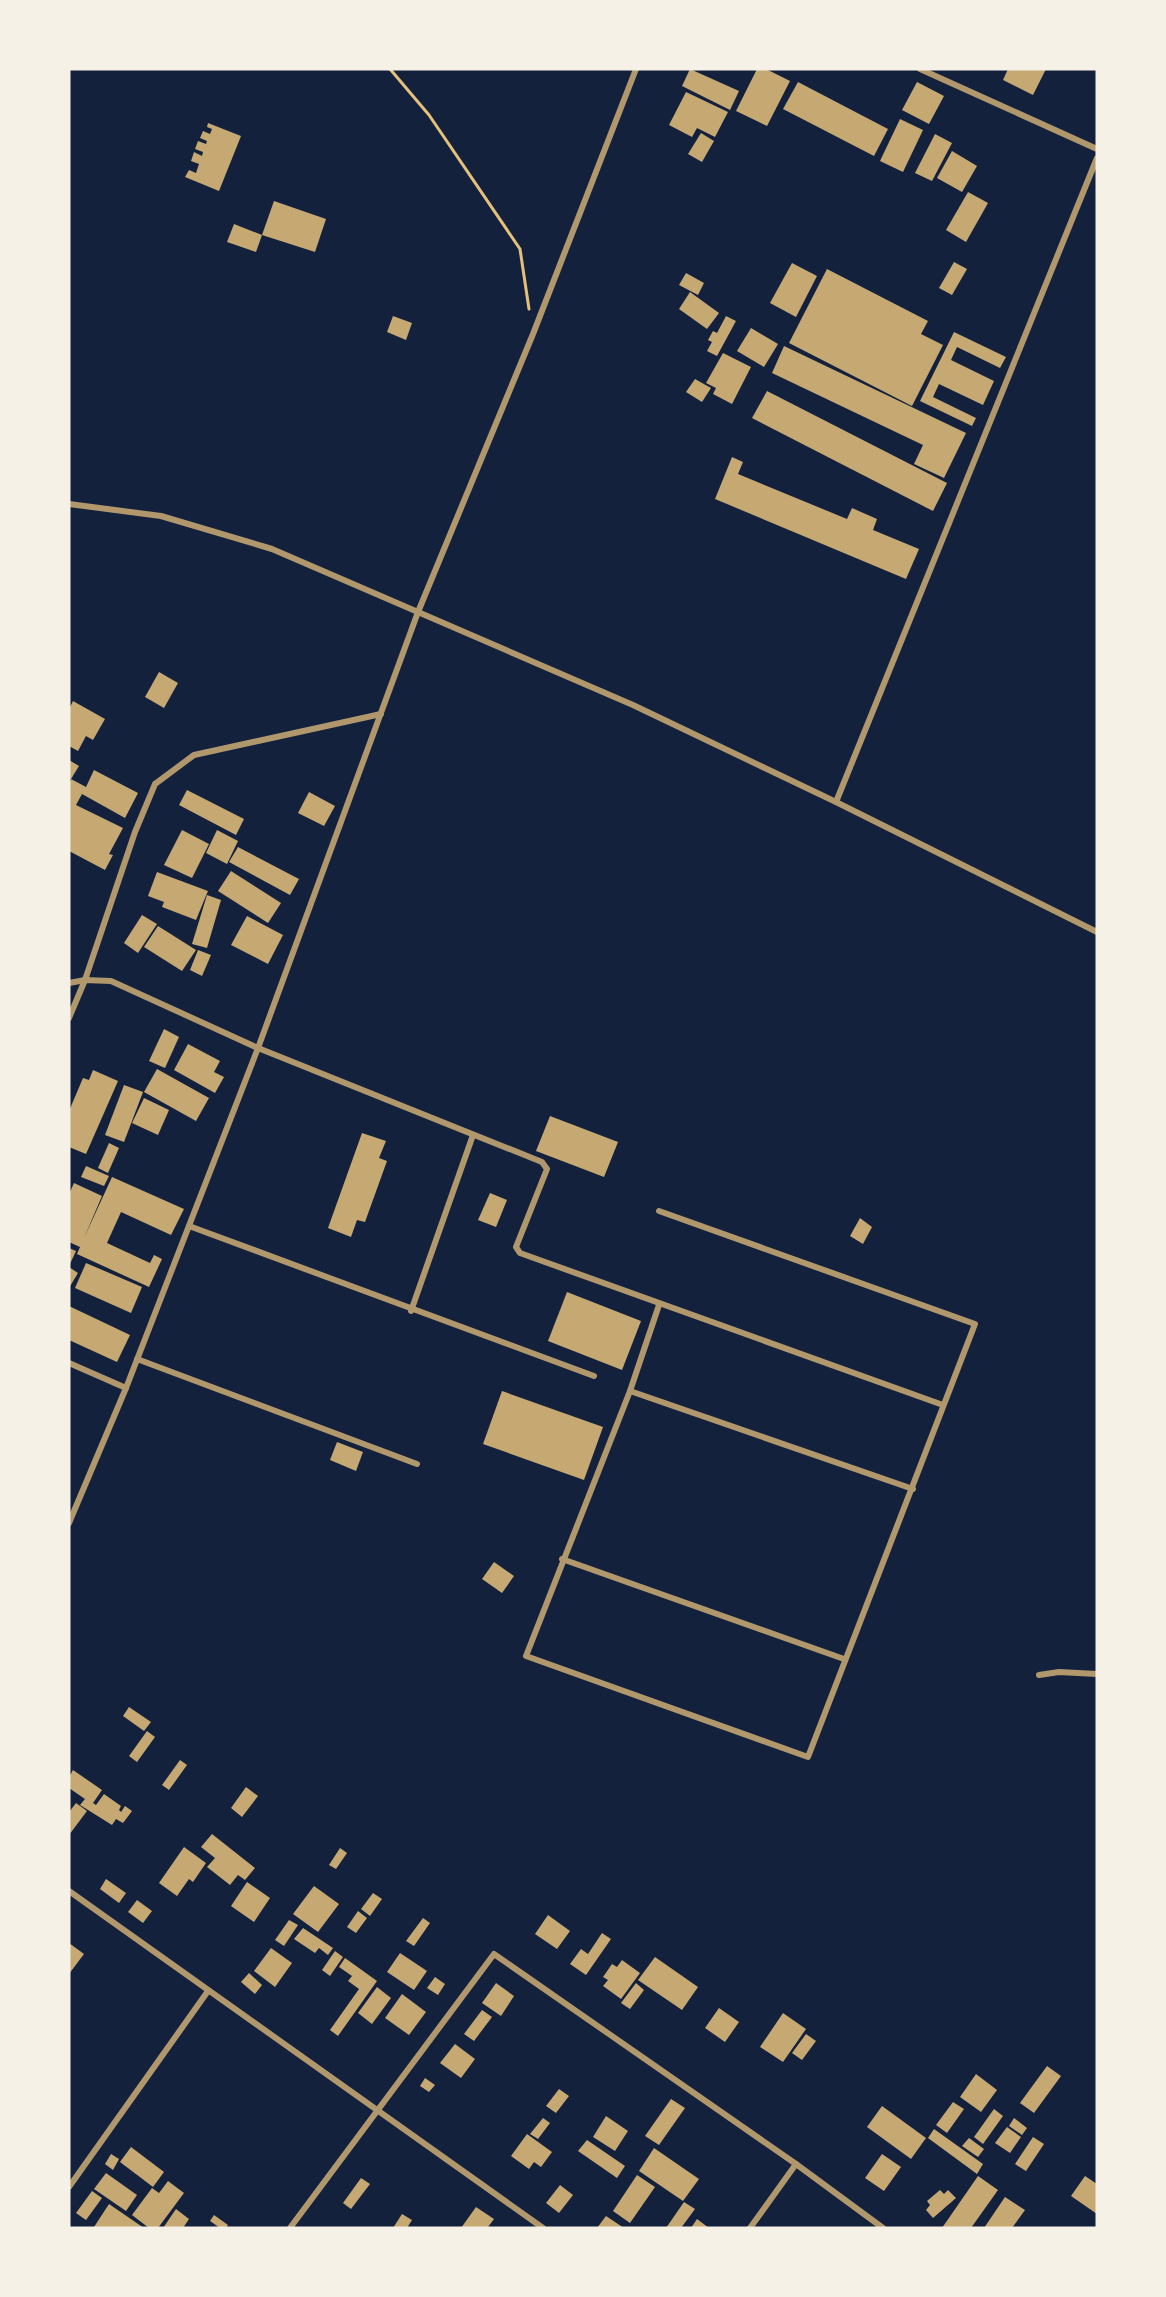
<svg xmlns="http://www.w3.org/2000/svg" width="1166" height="2297" viewBox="0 0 1166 2297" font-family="'Exo 2',sans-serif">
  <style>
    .building { fill: #c6a872 }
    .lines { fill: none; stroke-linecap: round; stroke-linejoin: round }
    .path { stroke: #e5c07b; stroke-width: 3 }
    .minor { stroke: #b1986c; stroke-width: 6 }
  </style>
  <rect width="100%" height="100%" fill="#14213d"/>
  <g class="building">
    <polygon points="690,69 739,91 730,110 682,86"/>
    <polygon points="757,69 766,69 790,81 767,126 736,111"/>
    <polygon points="1008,69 1046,69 1033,95 1003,80"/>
    <polygon points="798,82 888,129 874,156 783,109"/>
    <polygon points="917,82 944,96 929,124 902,110"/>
    <polygon points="686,92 728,112 715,137 697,128 692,137 669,125"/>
    <polygon points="900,119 923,130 903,172 880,161"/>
    <polygon points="208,123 241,136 219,191 185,177 189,170 196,173 199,164 191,161 194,152 202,156 203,152 195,149 198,141 206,144 207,141 200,138 203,131 210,134 212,129 207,127"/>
    <polygon points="701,133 714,141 702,162 688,154"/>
    <polygon points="935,134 952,143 932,181 915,173"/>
    <polygon points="952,151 977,166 962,192 937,178"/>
    <polygon points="968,192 988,203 966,242 946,230"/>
    <polygon points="274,201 326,219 315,252 262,235"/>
    <polygon points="234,224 262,235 256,252 227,242"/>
    <polygon points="954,262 967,269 952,295 939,288"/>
    <polygon points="792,263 817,276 796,317 770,303"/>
    <polygon points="827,269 928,321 921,334 943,345 912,406 789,343"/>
    <polygon points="686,273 704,283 698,295 679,285"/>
    <polygon points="690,292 719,313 707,329 679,309"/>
    <polygon points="393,316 412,323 406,340 387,332"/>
    <polygon points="726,316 736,321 717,356 707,351 712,342 708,340 713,331 717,333"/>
    <polygon points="751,328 778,344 764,367 737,351"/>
    <polygon points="954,332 1006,357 1000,368 957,347 951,360 994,381 983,405 939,384 933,397 976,418 972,426 920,401"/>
    <polygon points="784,346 966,433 944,478 914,464 923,445 772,373"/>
    <polygon points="723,353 751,367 732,404 713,394 716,388 706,383"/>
    <polygon points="695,379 711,388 702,402 686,392"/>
    <polygon points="767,391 947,483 933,511 752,418"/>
    <polygon points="732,457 743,462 738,474 847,519 852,508 877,519 873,530 919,549 906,579 715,499"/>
    <polygon points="159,672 178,683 164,708 145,697"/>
    <polygon points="73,701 105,719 93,740 86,736 78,751 69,746 69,709"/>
    <polygon points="69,760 79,766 71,779 69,778"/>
    <polygon points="94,770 138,793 125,818 82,794 76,805 123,828 109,854 113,855 105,870 69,851 69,784 71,779 86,787"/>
    <polygon points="187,790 244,819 236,835 179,805"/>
    <polygon points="309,792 335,806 324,826 298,813"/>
    <polygon points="182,830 209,844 192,878 164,865"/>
    <polygon points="217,830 238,841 227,864 206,853"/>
    <polygon points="238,847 299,879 290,895 229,862"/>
    <polygon points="231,871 281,903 268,923 218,891"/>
    <polygon points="157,872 208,891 196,920 162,907 164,902 148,896"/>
    <polygon points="207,895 221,900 207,948 192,944"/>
    <polygon points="142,915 157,924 138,953 124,943"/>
    <polygon points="247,916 283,935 268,964 231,945"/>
    <polygon points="158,926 196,950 182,971 144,947"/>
    <polygon points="198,950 211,955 202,976 190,970"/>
    <polygon points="164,1029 179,1037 165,1068 149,1061"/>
    <polygon points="188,1044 220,1061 214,1072 224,1077 215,1093 174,1070"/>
    <polygon points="157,1069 209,1098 196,1121 144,1092"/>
    <polygon points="93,1070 118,1081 86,1154 69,1147 69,1111 83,1078 89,1080"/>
    <polygon points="124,1085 143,1092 124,1142 105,1135"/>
    <polygon points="144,1098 169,1110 158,1135 132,1123"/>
    <polygon points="550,1116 618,1142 604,1177 536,1151"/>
    <polygon points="362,1133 386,1141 379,1158 387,1161 365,1222 357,1220 351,1237 328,1228"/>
    <polygon points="109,1143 119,1148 108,1173 98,1168"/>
    <polygon points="86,1166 109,1176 104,1186 81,1177"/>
    <polygon points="112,1177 184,1209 171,1235 121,1212 107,1243 150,1263 154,1255 162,1259 149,1287 77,1254 80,1247 69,1242 69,1194 74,1183 102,1196 84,1238"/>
    <polygon points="490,1193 507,1200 496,1227 478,1220"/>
    <polygon points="860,1218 872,1227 863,1244 850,1236"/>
    <polygon points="69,1248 76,1251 69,1266"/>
    <polygon points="86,1263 142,1287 131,1313 75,1288"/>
    <polygon points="69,1267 78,1273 69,1288"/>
    <polygon points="567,1292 641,1321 622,1370 548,1341"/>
    <polygon points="69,1306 130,1335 117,1362 69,1340"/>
    <polygon points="502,1391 603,1427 584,1480 483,1444"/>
    <polygon points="337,1442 363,1452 356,1471 330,1460"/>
    <polygon points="494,1562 514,1576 502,1593 482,1579"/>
    <polygon points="129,1707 151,1722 144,1731 123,1716"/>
    <polygon points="147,1731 155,1737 137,1762 129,1756"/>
    <polygon points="180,1760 187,1765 169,1790 162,1785"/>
    <polygon points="73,1770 102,1790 93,1803 96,1805 104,1794 121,1806 119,1810 121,1812 125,1806 132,1811 123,1823 116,1819 112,1825 80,1805 85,1799 69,1788 69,1777"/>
    <polygon points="246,1787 258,1796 242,1817 231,1808"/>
    <polygon points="76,1803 87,1811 69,1835 69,1812"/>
    <polygon points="212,1834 255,1868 245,1880 238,1875 230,1885 207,1867 215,1858 201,1847"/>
    <polygon points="184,1847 206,1863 193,1882 189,1879 177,1896 159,1883"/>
    <polygon points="340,1848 347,1853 336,1869 329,1865"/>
    <polygon points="106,1879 126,1893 119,1903 100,1889"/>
    <polygon points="247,1882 270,1898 254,1922 231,1906"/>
    <polygon points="314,1886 339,1904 318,1932 293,1914"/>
    <polygon points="373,1893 382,1899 370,1916 361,1909"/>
    <polygon points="137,1900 152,1911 143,1923 128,1912"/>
    <polygon points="358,1911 367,1918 356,1933 347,1927"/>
    <polygon points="548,1915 570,1931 557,1949 535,1934"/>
    <polygon points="423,1918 430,1923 414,1946 406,1941"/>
    <polygon points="289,1920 298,1925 284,1946 275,1940"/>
    <polygon points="303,1928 333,1948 328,1955 319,1948 315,1953 294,1939"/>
    <polygon points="602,1933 611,1939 586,1975 570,1964 581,1949 588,1954"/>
    <polygon points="69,1943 84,1954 69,1974"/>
    <polygon points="271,1948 292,1963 275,1987 254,1971"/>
    <polygon points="335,1951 343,1957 330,1976 322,1970"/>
    <polygon points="400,1953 427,1971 414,1990 387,1972"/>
    <polygon points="655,1957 698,1987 682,2010 638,1980"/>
    <polygon points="345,1958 377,1981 338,2036 330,2030 359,1989 348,1981 352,1976 339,1967"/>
    <polygon points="622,1960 640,1973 621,1999 603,1986 608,1980 603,1977 612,1964 617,1967"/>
    <polygon points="249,1973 262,1985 255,1994 241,1982"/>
    <polygon points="435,1977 445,1984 438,1995 427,1988"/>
    <polygon points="496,1983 514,1996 501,2016 482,2003"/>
    <polygon points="636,1983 644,1990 630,2009 621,2003"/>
    <polygon points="377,1987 391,1998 372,2024 358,2013"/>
    <polygon points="402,1994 426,2012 409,2035 385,2018"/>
    <polygon points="719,2008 739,2022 725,2042 705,2028"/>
    <polygon points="482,2010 492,2017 474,2041 464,2034"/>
    <polygon points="783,2013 806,2029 783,2062 760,2047"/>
    <polygon points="806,2034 816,2041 802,2060 792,2053"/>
    <polygon points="455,2044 475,2059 461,2078 440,2063"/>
    <polygon points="1047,2066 1061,2076 1034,2113 1020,2103"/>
    <polygon points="976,2074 997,2090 981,2112 960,2097"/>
    <polygon points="425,2078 435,2085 429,2092 420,2086"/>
    <polygon points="559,2089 569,2096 556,2113 546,2106"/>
    <polygon points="671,2099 685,2108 659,2145 645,2136"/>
    <polygon points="953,2102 964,2109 947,2133 936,2125"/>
    <polygon points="882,2106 926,2138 911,2159 867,2127"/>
    <polygon points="994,2109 1003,2116 983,2144 974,2137"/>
    <polygon points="606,2116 628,2131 615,2151 593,2137"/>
    <polygon points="543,2118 550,2123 538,2139 530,2134"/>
    <polygon points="1014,2118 1027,2128 1022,2135 1009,2126"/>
    <polygon points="1007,2127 1021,2137 1010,2153 995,2143"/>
    <polygon points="934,2129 983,2164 977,2174 928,2138"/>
    <polygon points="527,2134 552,2152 541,2167 534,2162 529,2169 511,2156"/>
    <polygon points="1033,2137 1044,2144 1026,2171 1015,2164"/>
    <polygon points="969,2138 984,2149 978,2157 962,2146"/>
    <polygon points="587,2140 625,2166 617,2178 578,2151"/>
    <polygon points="131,2147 164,2172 153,2187 120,2162"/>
    <polygon points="654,2148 699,2179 683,2201 639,2171"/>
    <polygon points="111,2154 119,2159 113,2170 105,2164"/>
    <polygon points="882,2154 901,2167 884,2191 865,2178"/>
    <polygon points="106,2173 137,2195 126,2211 94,2189"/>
    <polygon points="637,2175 655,2187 630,2223 613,2211"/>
    <polygon points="978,2176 998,2190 971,2228 942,2228"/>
    <polygon points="1085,2176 1097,2184 1097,2214 1071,2196"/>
    <polygon points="361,2178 370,2184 351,2209 343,2203"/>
    <polygon points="168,2181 184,2193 158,2228 149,2228 132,2215 152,2188 159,2193"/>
    <polygon points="560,2185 573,2195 559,2213 546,2203"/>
    <polygon points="940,2190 944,2194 948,2190 956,2198 933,2218 926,2210 930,2205 927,2201"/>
    <polygon points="92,2191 102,2198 86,2220 76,2213"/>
    <polygon points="1005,2197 1025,2210 1012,2228 984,2228"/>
    <polygon points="684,2202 695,2209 681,2228 666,2228"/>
    <polygon points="109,2204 144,2228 94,2227"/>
    <polygon points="476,2207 494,2219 488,2227 490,2228 461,2228"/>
    <polygon points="176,2209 189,2219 183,2228 163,2228"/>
    <polygon points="402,2214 412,2220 407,2228 393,2228"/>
    <polygon points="214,2215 228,2225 226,2228 220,2228 210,2221"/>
    <polygon points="606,2216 624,2228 597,2228"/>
    <polygon points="697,2219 709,2228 691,2228"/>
  </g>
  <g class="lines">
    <polyline class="path" points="390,69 429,115 520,249 529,309"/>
    <g class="minor">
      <polyline points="920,69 1097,149"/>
      <polyline points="69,504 161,516 272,549 633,705 836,802 1097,932"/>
      <polyline points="836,802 1097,158"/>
      <polyline points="69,983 85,980 111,981 258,1048 542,1162 547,1169 516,1247 520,1253 943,1405"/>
      <polyline points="69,1018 85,980 135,832 155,784 194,755 381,714"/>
      <polyline points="659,1211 975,1324 808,1757 526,1656 630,1391 659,1305"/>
      <polyline points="189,1226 594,1376"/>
      <polyline points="411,1311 473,1135"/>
      <polyline points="137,1359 417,1464"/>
      <polyline points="69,1363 126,1388"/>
      <polyline points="630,1391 913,1489"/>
      <polyline points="69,1523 126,1388 258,1048 418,612 533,334 636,69"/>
      <polyline points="562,1559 844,1659"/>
      <polyline points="1039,1675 1059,1672 1097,1674"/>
      <polyline points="69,1891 543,2228"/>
      <polyline points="69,2187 208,1991"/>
      <polyline points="290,2228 494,1954 796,2164 883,2228"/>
      <polyline points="750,2228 796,2164"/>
    </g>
  </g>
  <rect width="1166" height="2297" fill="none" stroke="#f6f1e7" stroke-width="141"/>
</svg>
